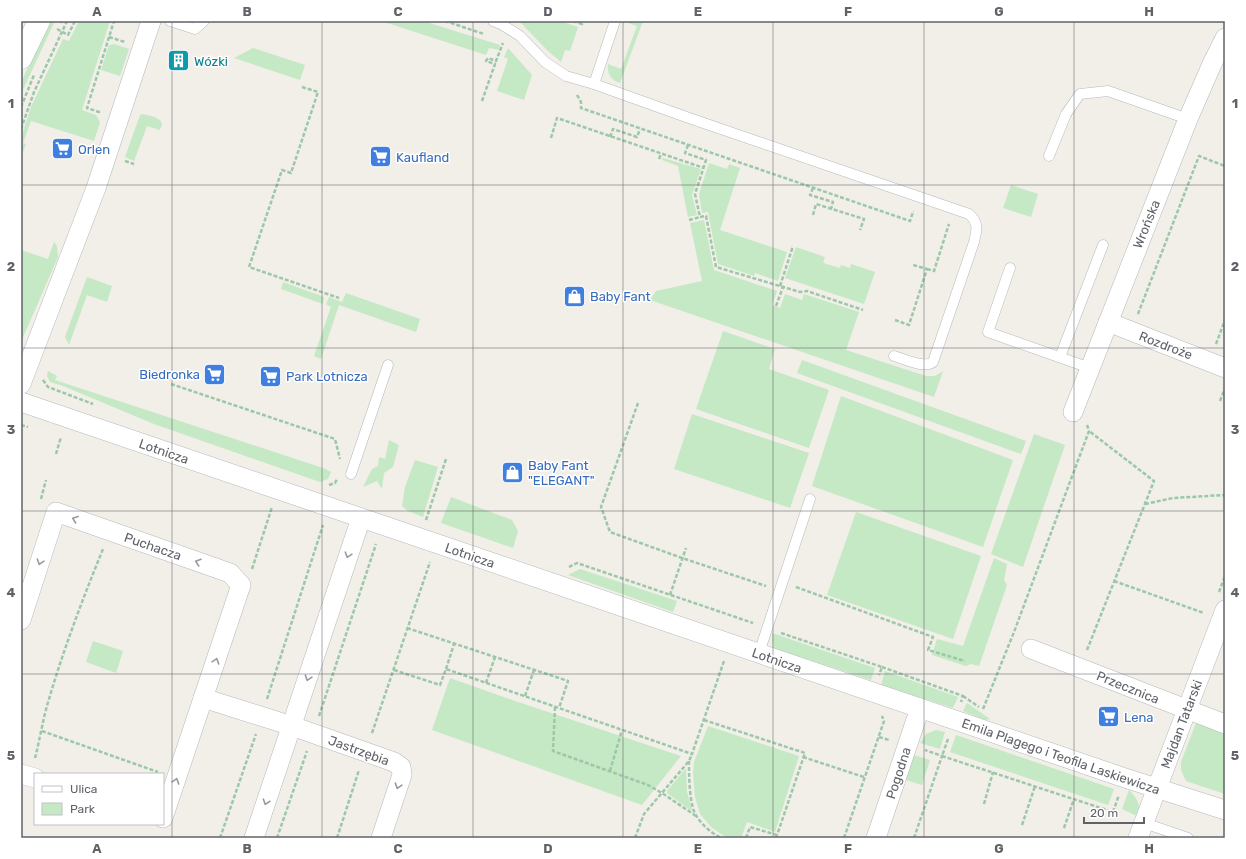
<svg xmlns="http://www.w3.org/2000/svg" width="1246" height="859" viewBox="0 0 1246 859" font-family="Rubik,sans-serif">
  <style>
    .green { fill: #c5e8c5 }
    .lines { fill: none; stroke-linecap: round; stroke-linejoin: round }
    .lane-casing { stroke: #b5b8bc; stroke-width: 11 }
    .street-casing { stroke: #b5b8bc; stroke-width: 20 }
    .secondary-casing { stroke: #b6babf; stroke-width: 23 }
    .path { stroke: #9cc7a9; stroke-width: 2.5; stroke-dasharray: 4 2; stroke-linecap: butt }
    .lane { stroke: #fff; stroke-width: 10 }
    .street { stroke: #fff; stroke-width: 19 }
    .secondary { stroke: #fff; stroke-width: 22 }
    .oneway { stroke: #979a9d }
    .grid { fill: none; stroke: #5f6368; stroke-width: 1; stroke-opacity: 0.55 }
    .labels { text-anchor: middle; stroke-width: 3; stroke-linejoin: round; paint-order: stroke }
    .culture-label { font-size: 13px; fill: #0d838f; stroke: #fff; text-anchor: start }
    .shop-label { font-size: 13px; fill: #366cbe; stroke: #fff; text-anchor: start }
    .street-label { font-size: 13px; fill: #5f6368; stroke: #fff }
    .neatline { fill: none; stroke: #5f6368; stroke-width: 1.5 }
    .grid-label { font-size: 13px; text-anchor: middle; font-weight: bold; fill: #5f6368 }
  </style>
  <rect width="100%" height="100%" fill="#f1efe8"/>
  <g class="green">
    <polygon points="51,21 63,21 62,24 56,21 54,23 21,94 21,82"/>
    <polygon points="79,21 110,21 82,110 96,115 100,122 94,141 31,121 23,143 26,144 21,157 21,138 31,107 63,39 69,41"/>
    <polygon points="381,21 423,21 500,45 499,50 489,48 486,55"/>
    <polygon points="519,21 560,21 578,27 570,51 565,50 561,62 548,51"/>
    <path d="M623 21H643L620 83C611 80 607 75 608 64L621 69 637 26Z"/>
    <polygon points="114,44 129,49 120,76 101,70 109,45"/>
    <polygon points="253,48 305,65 300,80 234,58"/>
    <polygon points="508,48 532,75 524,100 497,91 508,59 504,57"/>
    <path d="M142 114C147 115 161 117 162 124 162 124 160 130 160 130L147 126 134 161 125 157 140 115Z"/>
    <polygon points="663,158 701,169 692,195 697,215 688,217 678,166 662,160"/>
    <polygon points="709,163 727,169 729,164 740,168 720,230 787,252 778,281 755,273 754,276 718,264 708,212 702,213 699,194"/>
    <polygon points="1011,185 1038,194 1031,217 1003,208"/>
    <polygon points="704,220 714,270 777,291 772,305 780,308 785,294 802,300 804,294 859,312 846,350 926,376 935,376 943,371 934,397 650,300 656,291 702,281 690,223"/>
    <polygon points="54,242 57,246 58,257 21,342 21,250 48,259"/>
    <polygon points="796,247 825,257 823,263 840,268 841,265 850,268 851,264 875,272 864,304 785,278"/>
    <polygon points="87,277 112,286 107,302 87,295 69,345 65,337"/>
    <polygon points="283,282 324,297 323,304 281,289"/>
    <polygon points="346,293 420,319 416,332 339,305 321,359 314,356 331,307 326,304 329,297 342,302"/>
    <polygon points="723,331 775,349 769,369 829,390 809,448 696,409"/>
    <polygon points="802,360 1026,441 1021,454 797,373"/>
    <polygon points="48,371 57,376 55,380 323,468 331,472 328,479 320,482 154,424 63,386 50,382 47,376"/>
    <polygon points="841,396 1013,460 983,547 812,486"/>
    <polygon points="692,414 809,453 790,508 674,469"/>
    <polygon points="1034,434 1065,445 1023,567 991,554"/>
    <polygon points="389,440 399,445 393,467 384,473 382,489 377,481 363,487 372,469 378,466 379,457 385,459"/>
    <polygon points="415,460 438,467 423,517 408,511 402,506 405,487"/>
    <polygon points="451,497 512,520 518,531 513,548 441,523"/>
    <polygon points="856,512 981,556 953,639 827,595"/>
    <polygon points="994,558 1007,564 1004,580 1007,585 979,666 971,664 966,666 932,655 937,639 963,646"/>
    <polygon points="580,569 677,601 673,612 568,575"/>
    <polygon points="772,633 875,668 871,680 773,648 772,641"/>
    <polygon points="93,641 123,651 116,673 86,662"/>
    <polygon points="885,671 958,697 953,708 881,685"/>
    <polygon points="450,678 512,700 681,756 642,805 432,730"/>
    <polygon points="967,703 990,719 985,720 963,711"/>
    <polygon points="1196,723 1225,734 1225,794 1186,781 1181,770 1181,762"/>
    <polygon points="708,726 799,756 775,832 747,822 741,838 727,838 711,827 700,814 695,797 693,773 694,762"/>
    <polygon points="936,730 945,732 940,749 920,743 926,734"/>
    <polygon points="956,735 1114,789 1108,805 950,752"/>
    <polygon points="914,755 930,760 922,785 906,780"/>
    <polygon points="685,769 686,769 687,792 692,810 690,810 667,793 667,791"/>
    <path d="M1129 790C1137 798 1141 805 1139 817L1122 809Z"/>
  </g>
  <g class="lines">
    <defs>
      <g id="lane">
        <polyline points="170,21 195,29 204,21"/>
        <polyline points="493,21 501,24 520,36 545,62 566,76 594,84 615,21"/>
        <path d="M594 84 689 118 969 214C979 223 977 230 974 242L933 362C925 369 904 359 894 356"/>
        <polyline points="1049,156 1066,114 1080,94 1108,91 1188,119"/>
        <polyline points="1010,268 988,332 1090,368"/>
        <polyline points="1060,357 1103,245"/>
        <polyline points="351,474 388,365"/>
        <polyline points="759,653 810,499"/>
        <polyline points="1144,823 1188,838"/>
      </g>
      <g id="street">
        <polyline points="1108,322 1225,368"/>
        <polyline points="21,384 96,188 151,21"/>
        <polyline points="21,402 1125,778 1225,810"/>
        <polyline points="1073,412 1188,119 1212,64 1225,38"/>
        <polyline points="21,620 56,512 230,573 241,585 163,818"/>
        <polyline points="1031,649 1225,724"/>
        <polyline points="203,698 292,726 394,762 401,767 402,775 381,838"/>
        <polyline points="21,774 35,778"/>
        <polyline points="254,838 361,518"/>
        <polyline points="876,838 920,708"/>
        <polyline points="1138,838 1225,610"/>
      </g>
      <polyline id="secondary" points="21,58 39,21"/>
    </defs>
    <use href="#lane" class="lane-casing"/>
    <use href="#street" class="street-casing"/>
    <use href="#secondary" class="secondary-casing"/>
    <g class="path">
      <polyline points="445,21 484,34"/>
      <polyline points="573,21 582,24 583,21"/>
      <polyline points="57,29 68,35 75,21"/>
      <polyline points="109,37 125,42"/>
      <polyline points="302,87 318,92 291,173 282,170 249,267 339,298"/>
      <polyline points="577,95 581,102 581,108 910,221 913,212 914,212"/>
      <polyline points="482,101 495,64 486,61 488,58 496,61 503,43"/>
      <polyline points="21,107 34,75"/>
      <polyline points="99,113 99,112 87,108 114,21"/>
      <polyline points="21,129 34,92 67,21"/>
      <polyline points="610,137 613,129 637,137 640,129"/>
      <polyline points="551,138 557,118 704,168"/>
      <polyline points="688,145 685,153 706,160 695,194 700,217 706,216 716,267 800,292 807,291 863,310"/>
      <polyline points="659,159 661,154"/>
      <polyline points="125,161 134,164"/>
      <polyline points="813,188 810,195 833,202 831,209"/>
      <polyline points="813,215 816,204 864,219 860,230"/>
      <polyline points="689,220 700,217"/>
      <polyline points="927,269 934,271 949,224"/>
      <polyline points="780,286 793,246"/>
      <polyline points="776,306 783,287"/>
      <polyline points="1138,314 1199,156 1225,166"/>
      <polyline points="895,320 909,325 927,269 913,265"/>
      <polyline points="1216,344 1225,320"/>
      <polyline points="43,380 48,387 93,404"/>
      <polyline points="171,384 335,439 340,459"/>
      <polyline points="1220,401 1225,388"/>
      <polyline points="638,403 601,507 610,532 682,558 766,586"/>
      <polyline points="21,425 28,427"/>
      <polyline points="56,454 61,437"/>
      <polyline points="329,485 335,483 337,479"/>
      <polyline points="41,499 46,480"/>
      <polyline points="1145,504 1173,498 1225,495"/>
      <polyline points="426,520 446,459"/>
      <polyline points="569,567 577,563 753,623"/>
      <polyline points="252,569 272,507"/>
      <polyline points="1114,581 1204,613"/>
      <polyline points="796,587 933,637 928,650 965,661"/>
      <polyline points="1219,592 1225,576"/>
      <polyline points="670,595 686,548"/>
      <polyline points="407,628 568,681 559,708"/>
      <polyline points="781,633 882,667 879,675"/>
      <polyline points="1087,650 1154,481 1089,431"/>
      <polyline points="882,667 963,696 961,702"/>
      <polyline points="446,669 454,644"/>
      <polyline points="394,670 440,685 446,669 692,754 724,661"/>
      <polyline points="486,683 495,657"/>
      <polyline points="525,696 534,670"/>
      <polyline points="963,696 979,707"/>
      <polyline points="267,699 323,525"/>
      <polyline points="555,707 553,751 648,785 662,793 696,816"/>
      <polyline points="983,709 1014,632 1089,431 1087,425"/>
      <polyline points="319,716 376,544"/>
      <polyline points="704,720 805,753 776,838"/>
      <polyline points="42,731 158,772"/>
      <polyline points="372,733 430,562"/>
      <polyline points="879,737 889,740"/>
      <polyline points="948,739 942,756 1113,812 1119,795"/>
      <polyline points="803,757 864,777"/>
      <path d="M35 758C40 739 43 718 49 699 64 648 83 598 103 549"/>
      <path d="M689 761C689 774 689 807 697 817 703 826 712 833 721 838"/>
      <polyline points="610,771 622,730"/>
      <polyline points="984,804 993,772"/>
      <polyline points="1022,825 1035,786"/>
      <polyline points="1064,828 1074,799"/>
      <polyline points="220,838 256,734"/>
      <polyline points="277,838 307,751"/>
      <polyline points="337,838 359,770"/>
      <polyline points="635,838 644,814 689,761 692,754"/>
      <polyline points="746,838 750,827 777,835"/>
      <polyline points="844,838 884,721 882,716"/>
      <polyline points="914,838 942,756 925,750"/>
    </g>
    <use href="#lane" class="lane"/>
    <use href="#street" class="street"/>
    <use href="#secondary" class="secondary"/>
  </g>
  <defs><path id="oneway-chevron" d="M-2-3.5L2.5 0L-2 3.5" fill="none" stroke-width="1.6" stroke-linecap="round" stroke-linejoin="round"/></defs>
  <g class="oneway">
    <use href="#oneway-chevron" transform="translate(75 519) rotate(-160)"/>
    <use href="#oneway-chevron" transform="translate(348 555) rotate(108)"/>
    <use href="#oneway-chevron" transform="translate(40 562) rotate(108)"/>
    <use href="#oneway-chevron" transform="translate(198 562) rotate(-161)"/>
    <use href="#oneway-chevron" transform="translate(216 661) rotate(-72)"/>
    <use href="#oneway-chevron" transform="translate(308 678) rotate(108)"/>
    <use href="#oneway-chevron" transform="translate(176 781) rotate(-72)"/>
    <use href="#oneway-chevron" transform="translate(398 786) rotate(108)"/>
    <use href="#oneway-chevron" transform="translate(266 802) rotate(109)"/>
  </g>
  <path class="grid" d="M172 21V838M322 21V838M473 21V838M623 21V838M773 21V838M924 21V838M1074 21V838M21 185H1225M21 348H1225M21 511H1225M21 674H1225"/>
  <defs>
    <symbol id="building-square" viewBox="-11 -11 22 22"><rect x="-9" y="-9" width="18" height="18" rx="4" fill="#0f9aa8" stroke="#fff"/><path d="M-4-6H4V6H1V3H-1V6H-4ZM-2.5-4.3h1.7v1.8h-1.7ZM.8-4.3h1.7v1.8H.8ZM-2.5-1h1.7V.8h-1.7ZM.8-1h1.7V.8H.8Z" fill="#fff"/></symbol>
    <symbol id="supermarket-square" viewBox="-11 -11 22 22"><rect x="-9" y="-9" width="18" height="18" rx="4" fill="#3f7fe0" stroke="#fff"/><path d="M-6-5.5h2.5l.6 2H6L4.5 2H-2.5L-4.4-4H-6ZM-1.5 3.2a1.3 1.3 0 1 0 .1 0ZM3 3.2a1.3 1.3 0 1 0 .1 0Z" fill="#fff"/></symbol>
    <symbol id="shop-square" viewBox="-11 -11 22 22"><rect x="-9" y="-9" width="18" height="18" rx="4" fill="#3f7fe0" stroke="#fff"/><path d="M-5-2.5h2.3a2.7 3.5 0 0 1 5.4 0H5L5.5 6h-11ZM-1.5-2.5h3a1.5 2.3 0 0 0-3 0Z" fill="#fff"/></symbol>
  </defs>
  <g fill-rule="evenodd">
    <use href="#building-square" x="166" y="48" width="25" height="25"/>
    <use href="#supermarket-square" x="50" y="136" width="25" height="25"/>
    <use href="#supermarket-square" x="368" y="144" width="25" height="25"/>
    <use href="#shop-square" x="562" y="284" width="25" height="25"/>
    <use href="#supermarket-square" x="202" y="362" width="25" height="25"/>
    <use href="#supermarket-square" x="258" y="364" width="25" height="25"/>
    <use href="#shop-square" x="500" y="460" width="25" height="25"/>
    <use href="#supermarket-square" x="1096" y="704" width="25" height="25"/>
  </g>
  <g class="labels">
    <g class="culture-label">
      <text x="194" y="66">Wózki</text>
    </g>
    <g class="shop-label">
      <text x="78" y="154">Orlen</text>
      <text x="396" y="162">Kaufland</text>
      <text x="590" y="301">Baby Fant</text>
      <text x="200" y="379" text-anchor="end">Biedronka</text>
      <text x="286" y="381">Park Lotnicza</text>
      <text x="528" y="470">Baby Fant<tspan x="528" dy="15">"ELEGANT"</tspan></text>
      <text x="1124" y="722">Lena</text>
    </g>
    <g class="street-label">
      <text transform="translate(1146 224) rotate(-68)" y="5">Wrońska</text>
      <text transform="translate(1166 345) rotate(21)" y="5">Rozdroże</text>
      <text transform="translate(164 451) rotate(19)" y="5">Lotnicza</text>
      <text transform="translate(153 546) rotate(19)" y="5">Puchacza</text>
      <text transform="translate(470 555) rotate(19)" y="5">Lotnicza</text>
      <text transform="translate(777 660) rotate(19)" y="5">Lotnicza</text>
      <text transform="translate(1128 687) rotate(22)" y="5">Przecznica</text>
      <text transform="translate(1181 724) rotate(-69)" y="5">Majdan Tatarski</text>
      <text transform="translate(359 750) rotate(20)" y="5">Jastrzębia</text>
      <text transform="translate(1061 756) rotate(19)" y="5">Emila Plagego i Teofila Laskiewicza</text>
      <text transform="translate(898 773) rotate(-72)" y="5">Pogodna</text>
    </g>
  </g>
  <rect width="1246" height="859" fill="none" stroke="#ffffff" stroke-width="44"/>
  <rect x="34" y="773" width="130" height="52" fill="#ffffff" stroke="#bfc1c3"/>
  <rect x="42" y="786" width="20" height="6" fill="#ffffff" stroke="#bfc1c3"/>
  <text x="70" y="793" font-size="12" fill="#5f6368">Ulica</text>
  <rect x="42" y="803" width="20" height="12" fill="#c5e8c5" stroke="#bfc1c3"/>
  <text x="70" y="813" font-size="12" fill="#5f6368">Park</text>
  <path d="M1084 817v6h60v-6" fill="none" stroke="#5f6368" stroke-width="2"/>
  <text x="1090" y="817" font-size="12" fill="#5f6368" stroke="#ffffff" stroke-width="3" paint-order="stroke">20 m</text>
  <rect x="22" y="22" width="1202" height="815" class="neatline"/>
  <g class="grid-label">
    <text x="97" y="16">A</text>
    <text x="247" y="16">B</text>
    <text x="398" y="16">C</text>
    <text x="548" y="16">D</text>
    <text x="698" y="16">E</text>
    <text x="848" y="16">F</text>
    <text x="999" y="16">G</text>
    <text x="1149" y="16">H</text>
    <text x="11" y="108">1</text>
    <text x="1235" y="108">1</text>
    <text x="11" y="271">2</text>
    <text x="1235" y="271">2</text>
    <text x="11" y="434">3</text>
    <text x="1235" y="434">3</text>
    <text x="11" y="597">4</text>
    <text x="1235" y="597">4</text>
    <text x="11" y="760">5</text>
    <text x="1235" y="760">5</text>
    <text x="97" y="853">A</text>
    <text x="247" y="853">B</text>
    <text x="398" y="853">C</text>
    <text x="548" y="853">D</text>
    <text x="698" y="853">E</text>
    <text x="848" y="853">F</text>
    <text x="999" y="853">G</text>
    <text x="1149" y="853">H</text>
  </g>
</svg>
